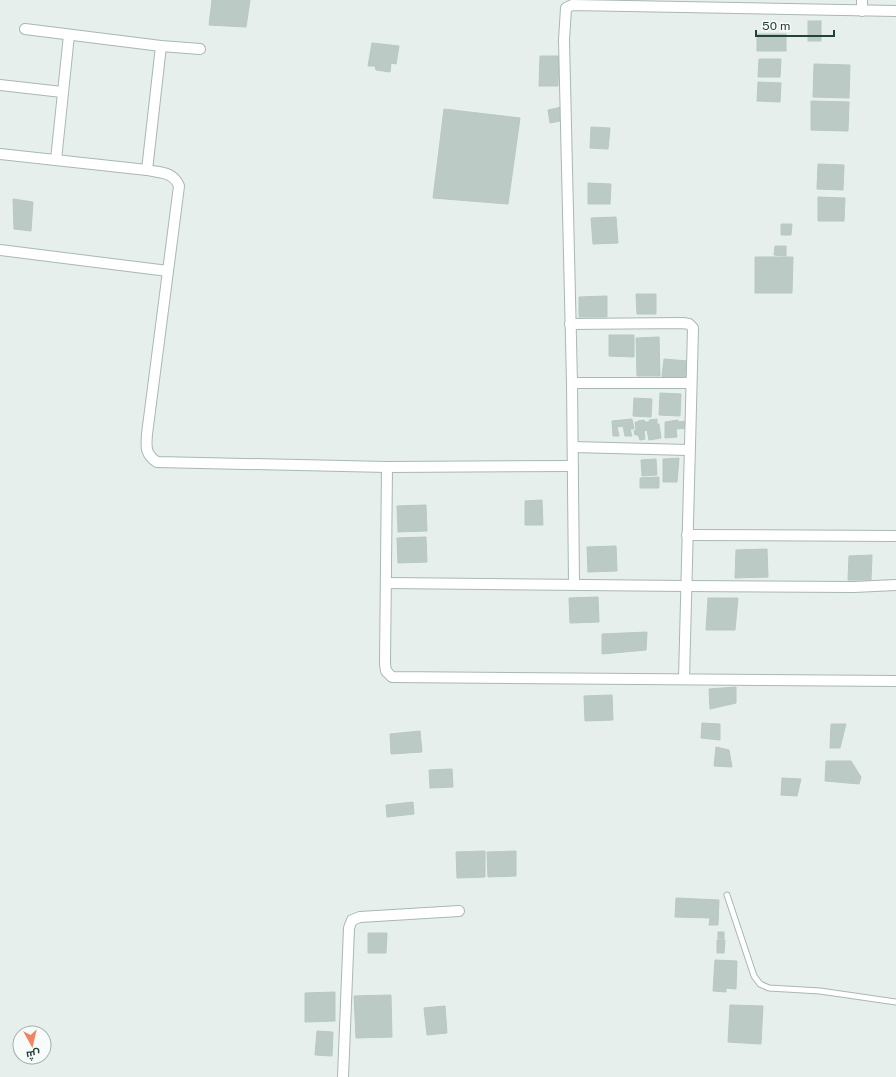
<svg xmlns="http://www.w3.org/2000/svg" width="896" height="1077" viewBox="0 0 896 1077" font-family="'Public Sans',Cairo,sans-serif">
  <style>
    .building { fill: #bbcac4; stroke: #b8c9c2 }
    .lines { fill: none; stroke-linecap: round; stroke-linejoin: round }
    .service-casing { stroke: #a8b8b2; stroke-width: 7 }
    .minor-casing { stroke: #a8b8b2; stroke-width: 12 }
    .service { stroke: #fff; stroke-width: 5 }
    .minor { stroke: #fff; stroke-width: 10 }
  </style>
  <rect width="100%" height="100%" fill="#e6efeb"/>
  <g class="building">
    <polygon points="212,0 250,0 246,27 209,25"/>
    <rect x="808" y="21" width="13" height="20"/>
    <rect x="757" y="34" width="29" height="17"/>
    <polygon points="372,43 399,46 396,64 391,63 390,72 376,70 375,66 368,66"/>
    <polygon points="540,56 559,56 558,86 539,86"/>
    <polygon points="759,59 781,59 780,77 758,77"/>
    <polygon points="814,64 850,65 849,98 813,97"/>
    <polygon points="758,82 781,83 780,102 757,101"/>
    <polygon points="811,101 849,102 848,131 811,130"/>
    <polygon points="562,107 565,120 550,123 548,110"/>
    <polygon points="444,109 520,118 508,204 433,198"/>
    <polygon points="591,127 610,128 608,149 590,148"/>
    <polygon points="818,164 844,165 843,190 817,189"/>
    <polygon points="588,183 611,184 610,204 588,204"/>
    <polygon points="818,197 845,198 844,221 818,221"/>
    <polygon points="13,199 33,202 31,231 14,229"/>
    <polygon points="616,217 618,243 593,244 591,218"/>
    <polygon points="781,224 792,224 791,235 781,235"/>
    <polygon points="775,246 786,246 786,256 774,255"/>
    <polygon points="755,257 793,257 792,293 755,293"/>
    <polygon points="636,294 656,294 656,314 637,314"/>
    <polygon points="607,296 607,317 579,317 579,297"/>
    <polygon points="609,335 634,335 634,357 609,356"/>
    <polygon points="659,337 660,376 637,376 636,338"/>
    <polygon points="664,359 688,361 687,379 662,377"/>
    <polygon points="660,393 681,394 680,416 659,415"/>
    <polygon points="634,398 652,399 651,417 633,416"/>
    <polygon points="632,419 634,429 630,429 632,436 625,436 623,426 617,427 619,436 613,436 612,421"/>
    <polygon points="657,419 657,424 659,424 661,438 649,440 647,430 644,431 645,439 640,440 638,435 635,435 634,431 636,430 635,422 638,422 638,421 644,420 645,422 650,422 649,420"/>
    <polygon points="678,420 678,422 686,421 688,428 676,429 677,437 665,438 665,422"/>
    <polygon points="679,458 677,482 663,482 663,459"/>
    <polygon points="656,459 657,475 642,476 641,460"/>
    <polygon points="659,477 659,488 640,488 640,478"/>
    <polygon points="542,500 543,525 525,525 525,501"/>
    <polygon points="426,505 427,531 398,532 397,506"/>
    <polygon points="426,537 427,562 398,563 397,538"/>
    <polygon points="616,546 617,571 588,572 587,547"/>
    <polygon points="767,549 768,577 735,578 736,550"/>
    <polygon points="872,555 871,580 848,580 849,556"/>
    <polygon points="598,597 599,622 570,623 569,598"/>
    <polygon points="708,598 738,598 735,630 706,630"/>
    <polygon points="647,632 646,650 602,654 602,634"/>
    <polygon points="736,687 736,703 710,709 709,689"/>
    <polygon points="612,695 613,720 585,721 584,696"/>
    <polygon points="702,723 720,724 720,740 701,738"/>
    <polygon points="831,724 846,724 840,748 830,748"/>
    <polygon points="420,731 422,752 391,754 390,734"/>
    <polygon points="716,747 729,750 732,767 714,766"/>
    <polygon points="826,761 851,761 861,777 859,784 825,781"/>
    <polygon points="452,769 453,787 430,788 429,770"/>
    <polygon points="782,778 801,779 797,796 781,795"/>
    <polygon points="413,802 414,814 387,817 386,805"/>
    <polygon points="485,851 485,877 457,878 456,852"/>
    <polygon points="516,851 516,876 488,877 487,852"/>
    <polygon points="676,898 719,900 718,925 709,925 710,918 675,917"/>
    <rect x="718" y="932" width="6" height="7"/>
    <polygon points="368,933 387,933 386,953 368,953"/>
    <polygon points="717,940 725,940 724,953 717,953"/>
    <polygon points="715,960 737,961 736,989 726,988 726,992 713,991"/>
    <polygon points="335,992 335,1021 305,1022 305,993"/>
    <polygon points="391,995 392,1037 356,1038 354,996"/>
    <polygon points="730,1005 763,1006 761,1044 728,1042"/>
    <polygon points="445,1006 447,1033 427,1035 424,1008"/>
    <polygon points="317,1031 333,1032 332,1056 315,1055"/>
  </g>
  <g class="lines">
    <defs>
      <polyline id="service" points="727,895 754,976 760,984 769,988 820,991 896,1002"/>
      <g id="minor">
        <polyline points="862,11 862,0"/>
        <polyline points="25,29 161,46 200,49"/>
        <polyline points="0,85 62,92"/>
        <path d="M0 154 147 170C160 173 173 171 179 186L147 434C146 447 145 454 157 462L387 467 573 466"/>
        <polyline points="56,160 69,35"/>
        <polyline points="147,170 161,46"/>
        <polyline points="0,250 168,271"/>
        <polyline points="570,324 683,323 689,324 693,328 684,679"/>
        <polyline points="572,383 691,383"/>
        <polyline points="573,447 689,450"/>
        <polyline points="387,467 385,664 386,671 392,677 896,681"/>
        <polyline points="687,535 896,536"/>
        <polyline points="387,583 686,586 854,587 896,585"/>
        <path d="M574 584 572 383 564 40 566 8 572 5C680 7 788 9 896 11"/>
        <polyline points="343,1077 349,928 352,920 360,917 459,911"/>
      </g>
    </defs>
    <use href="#service" class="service-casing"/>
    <use href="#minor" class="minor-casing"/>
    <use href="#service" class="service"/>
    <use href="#minor" class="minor"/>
  </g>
  <g transform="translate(32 1045) rotate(172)"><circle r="19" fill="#f7fbf9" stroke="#a3b1ad"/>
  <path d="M0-3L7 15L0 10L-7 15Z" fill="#f4845f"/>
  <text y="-6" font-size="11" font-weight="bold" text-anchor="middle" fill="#24423a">ش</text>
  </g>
  <path d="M756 30v6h78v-6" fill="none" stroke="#24423a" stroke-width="2"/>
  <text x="762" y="30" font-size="12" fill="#24423a" stroke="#f7fbf9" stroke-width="3" paint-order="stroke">50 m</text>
</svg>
